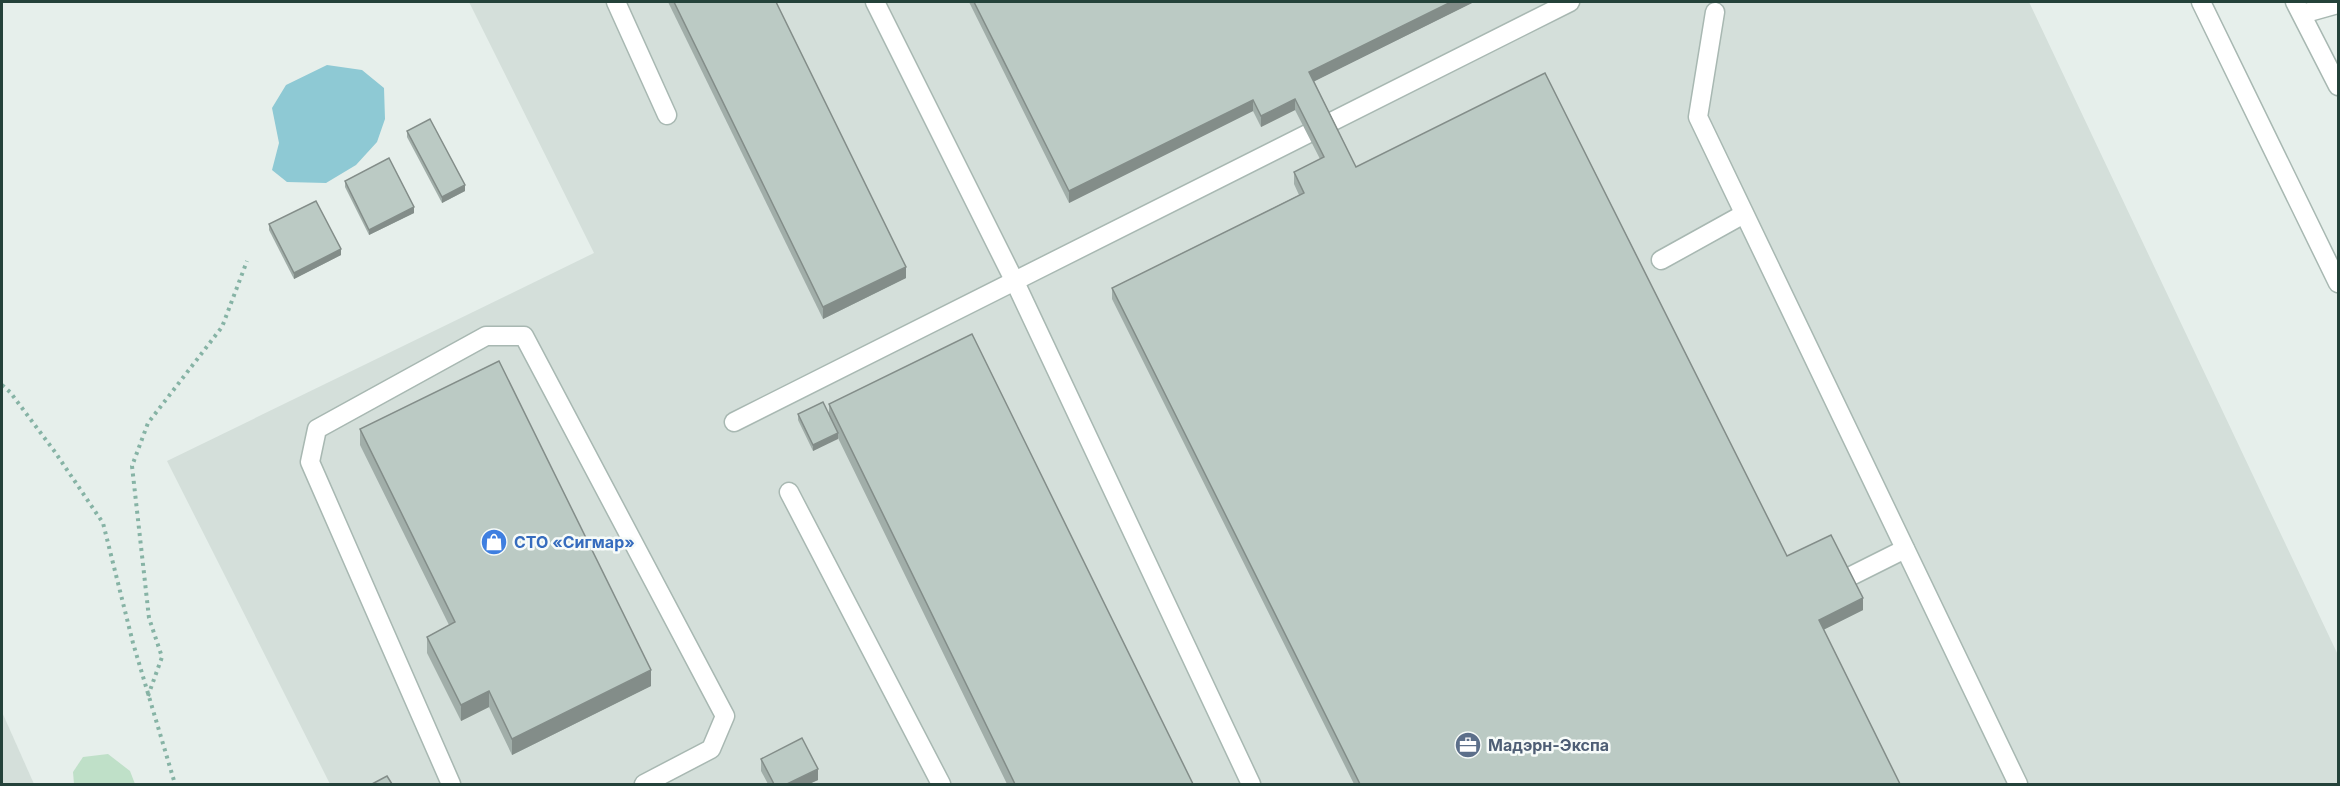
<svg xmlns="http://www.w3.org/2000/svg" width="2340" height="786" viewBox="0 0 2340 786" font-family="Inter,sans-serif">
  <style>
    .built { fill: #d4dfda }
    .green { fill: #bfe0c8 }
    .water { fill: #8ec9d4 }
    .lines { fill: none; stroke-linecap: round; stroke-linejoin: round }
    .minor-casing { stroke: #a8b8b2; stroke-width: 21 }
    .path { stroke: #86b3a5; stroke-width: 4; stroke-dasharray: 3 4.5; stroke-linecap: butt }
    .minor { stroke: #fff; stroke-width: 18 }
    .wall { fill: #a1aea9 }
    .shaded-wall { fill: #838d89 }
    .building { fill: #bbcac4; stroke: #838d89; stroke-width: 1.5 }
    .labels { text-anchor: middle; stroke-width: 5; stroke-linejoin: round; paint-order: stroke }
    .shop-label { font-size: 16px; font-weight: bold; fill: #366cbe; stroke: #f7fbf9; text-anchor: start }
    .service-label { font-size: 16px; font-weight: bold; fill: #4e5e75; stroke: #f7fbf9; text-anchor: start }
  </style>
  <rect width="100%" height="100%" fill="#e6efeb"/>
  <g class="built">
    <polygon points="469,2 2029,2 2338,655 2338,784 330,784 167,461 594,253"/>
    <polygon points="2,712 34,784 2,784"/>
  </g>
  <polygon class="green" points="108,754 130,771 135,784 74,784 73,772 83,757"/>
  <polygon class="water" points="327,65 362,70 384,88 385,119 377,142 356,165 326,183 287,182 272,170 279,143 272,108 286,85"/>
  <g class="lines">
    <defs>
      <g id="minor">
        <polyline points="616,2 667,115"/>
        <polyline points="875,2 1015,282 1251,784"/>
        <polyline points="2201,2 2338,283"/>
        <polyline points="2295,2 2338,86"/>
        <polyline points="1715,12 1698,117 2018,784"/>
        <polyline points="2302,14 2338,4"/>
        <polyline points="1661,260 1744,214"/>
        <polyline points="734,422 1570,2"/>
        <polyline points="789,492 941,784"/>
        <polyline points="1853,575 1905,549"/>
        <polyline points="451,784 310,462 317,429 486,336 524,336 725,716 711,749 644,784"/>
      </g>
    </defs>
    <use href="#minor" class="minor-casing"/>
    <g class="path">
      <polyline points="2,385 10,392 55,452 103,523 133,643 175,784"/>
      <polyline points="148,696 162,657 149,618 132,466 148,423 222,327 247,261"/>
    </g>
    <use href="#minor" class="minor"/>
  </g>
  <g class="wall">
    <polygon points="668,2 776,2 906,278 823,319"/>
    <polygon points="969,2 1474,2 1314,81 1356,167 1787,556 1863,610 1823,630 1900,784 1354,784 1112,299 1112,288 1299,195 1294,184 1294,172 1320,159 1295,110 1261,127 1253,111 1069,203"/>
    <polygon points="407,131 465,191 442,203 407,137"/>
    <polygon points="345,181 414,213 369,235 345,187"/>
    <polygon points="269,224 341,255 294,279 269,230"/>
    <polygon points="829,404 1193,784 1007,784 838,438 813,451 798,420 798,414 829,414"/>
    <polygon points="360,429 651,686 512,755 489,707 461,721 427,653 427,637 449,625 360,445"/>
    <polygon points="761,759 818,780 809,784 768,784 761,771"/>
  </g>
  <g class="shaded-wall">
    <polygon points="1451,2 1474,2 1309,84 1309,72"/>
    <polygon points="1295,99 1295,110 1261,127 1261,116"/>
    <polygon points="1253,100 1253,111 1069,203 1069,191"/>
    <polygon points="465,185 465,191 442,203 442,197"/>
    <polygon points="414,207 414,213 369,235 369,230"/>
    <polygon points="341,249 341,255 294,279 294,273"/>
    <polygon points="906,267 906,278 823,319 823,307"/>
    <polygon points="838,433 838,439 813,451 813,445"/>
    <polygon points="1863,598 1863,610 1819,632 1819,620"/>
    <polygon points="651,670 651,686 512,755 512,739"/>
    <polygon points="489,691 489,707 461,721 461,705"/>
    <polygon points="818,769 818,780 809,784 787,784"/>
  </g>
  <g class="building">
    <polygon points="674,2 776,2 906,267 823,307"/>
    <polygon points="974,2 1451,2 1309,72 1356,167 1545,73 1787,556 1831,535 1863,598 1819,620 1900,784 1360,784 1112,288 1304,193 1294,172 1324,157 1295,99 1261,116 1253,100 1069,191"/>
    <polygon points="430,119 465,185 442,197 407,131"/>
    <polygon points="389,158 414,207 369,230 345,181"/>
    <polygon points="316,201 341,249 294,273 269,224"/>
    <polygon points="972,334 1193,784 1015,784 829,404"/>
    <polygon points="499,361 651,670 512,739 489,691 461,705 427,637 455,622 360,429"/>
    <polygon points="823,402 838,433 813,445 798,414"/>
    <polygon points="802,738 818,769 787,784 774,784 761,759"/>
    <polygon points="387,776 392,784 372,784"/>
  </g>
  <defs>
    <symbol id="shop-disc" viewBox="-11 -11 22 22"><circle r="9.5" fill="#3f7fe0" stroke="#f7fbf9"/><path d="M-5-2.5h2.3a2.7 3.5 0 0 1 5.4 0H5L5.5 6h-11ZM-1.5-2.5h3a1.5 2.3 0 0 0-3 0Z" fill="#fff"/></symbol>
    <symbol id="office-disc" viewBox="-11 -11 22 22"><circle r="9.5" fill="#5c6f8a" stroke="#f7fbf9"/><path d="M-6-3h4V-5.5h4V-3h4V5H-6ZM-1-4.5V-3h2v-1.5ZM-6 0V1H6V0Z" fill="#fff"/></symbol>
  </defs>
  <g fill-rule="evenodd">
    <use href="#shop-disc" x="479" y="527" width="30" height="30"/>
    <use href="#office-disc" x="1453" y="730" width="30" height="30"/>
  </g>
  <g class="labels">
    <g class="shop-label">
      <text x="514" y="548">СТО «Сигмар»</text>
    </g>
    <g class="service-label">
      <text x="1488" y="751">Мадэрн-Экспа</text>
    </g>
  </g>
  <rect width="2340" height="786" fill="none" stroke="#24423a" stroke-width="6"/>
</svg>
